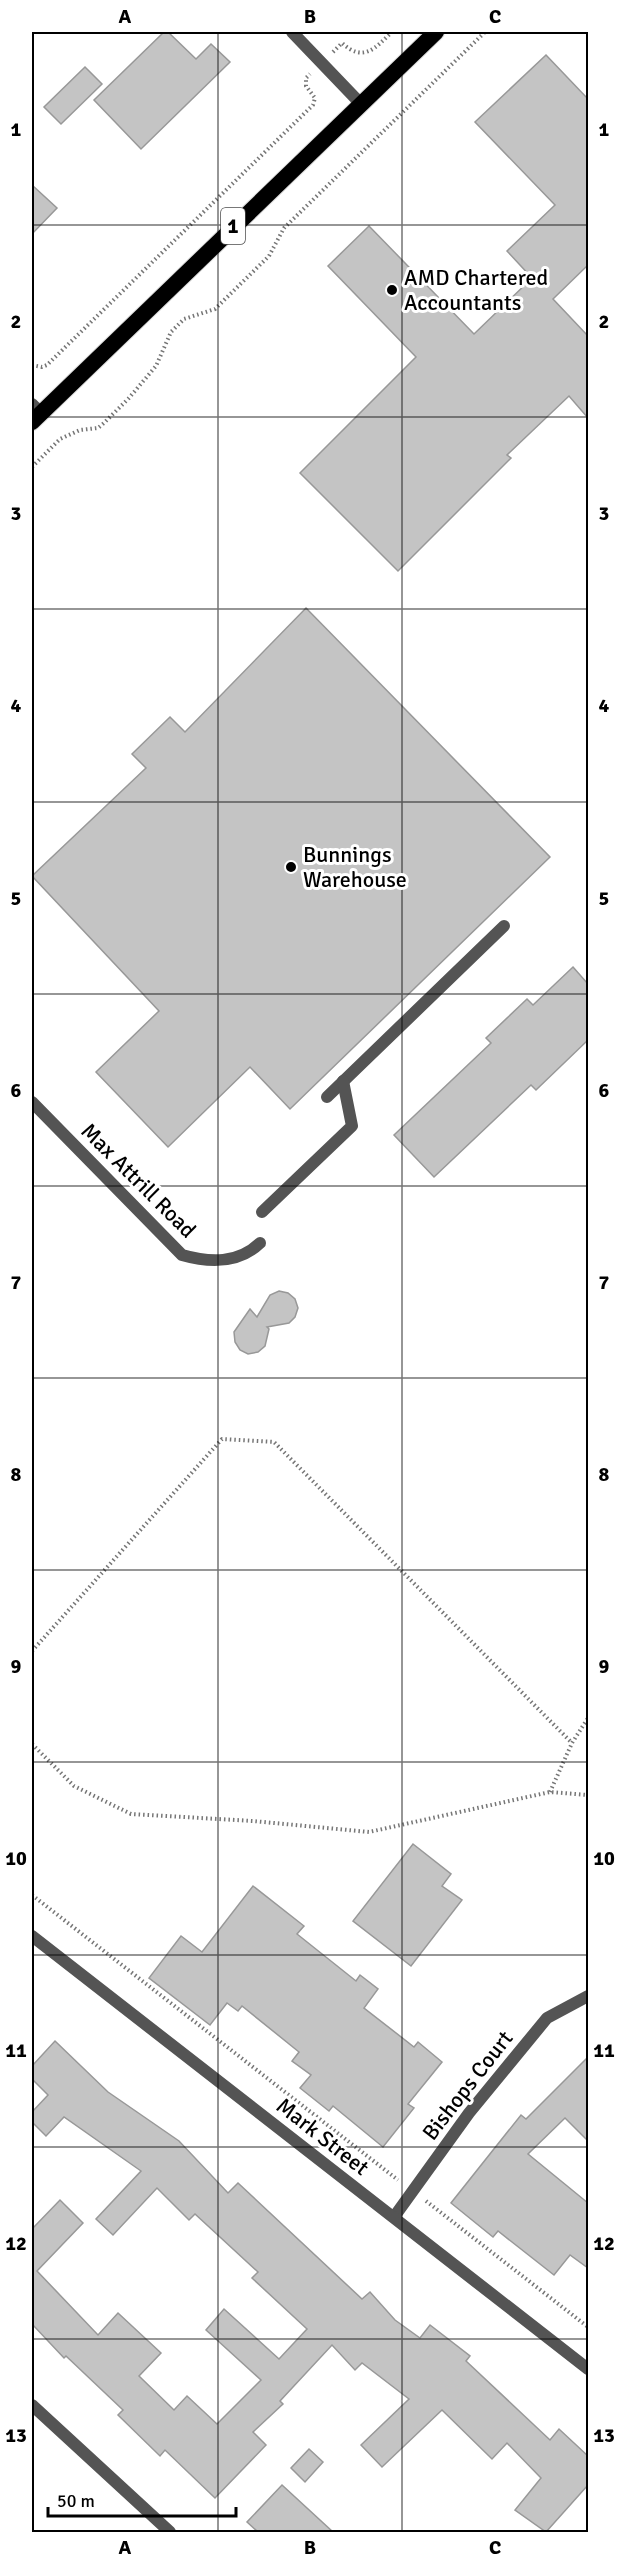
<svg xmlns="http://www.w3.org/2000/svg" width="620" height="2564" viewBox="0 0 620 2564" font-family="Signika,sans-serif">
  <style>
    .building { fill: #c4c4c4; stroke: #989898; stroke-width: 1.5 }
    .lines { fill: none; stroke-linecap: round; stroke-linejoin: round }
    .trunk-casing { stroke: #dbdbdb; stroke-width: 18 }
    .path { stroke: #767676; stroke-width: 4; stroke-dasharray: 1.5 3; stroke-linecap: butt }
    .service { stroke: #545454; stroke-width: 12 }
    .minor { stroke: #545454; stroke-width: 12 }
    .tertiary { stroke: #545454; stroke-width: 12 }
    .trunk { stroke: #000; stroke-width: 16 }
    .grid { fill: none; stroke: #000; stroke-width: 1.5; stroke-opacity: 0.55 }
    .poi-dot { fill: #000; stroke: #fff; stroke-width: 2 }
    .labels { text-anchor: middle; stroke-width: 6; stroke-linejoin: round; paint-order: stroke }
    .shield { fill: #fff; stroke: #4c4c4c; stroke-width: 1.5 }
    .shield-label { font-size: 21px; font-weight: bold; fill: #000 }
    .poi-label { font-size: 22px; fill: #000; stroke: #fff; text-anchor: start }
    .street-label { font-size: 22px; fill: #000; stroke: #fff }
    .neatline { fill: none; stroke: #000; stroke-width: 2 }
    .grid-label { font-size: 20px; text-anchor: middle; font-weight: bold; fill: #000 }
  </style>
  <rect width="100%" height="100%" fill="#fff"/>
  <g class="building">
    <polygon points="164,32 168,32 196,59 211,44 230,62 141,149 94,100"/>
    <polygon points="546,55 588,99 588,265 553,299 588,336 588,418 569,396 507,455 511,458 398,571 300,473 416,357 328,266 369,226 474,334 532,278 507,251 555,205 475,122"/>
    <polygon points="85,67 102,84 61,124 44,107"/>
    <polygon points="32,185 57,208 32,234"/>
    <polygon points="306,608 550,857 290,1109 250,1067 168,1147 96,1072 159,1011 32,876 146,768 132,754 170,717 185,732"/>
    <polygon points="573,967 588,984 588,1040 536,1090 531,1085 434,1177 394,1135 491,1043 486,1038 527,999 533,1005"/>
    <polygon points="279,1291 288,1293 295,1299 298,1308 295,1317 289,1323 267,1327 269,1329 265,1346 258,1352 248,1354 240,1350 235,1342 234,1332 250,1309 257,1317 270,1295"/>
    <polygon points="413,1844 451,1874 442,1886 462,1900 411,1966 353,1921"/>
    <polygon points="253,1886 304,1926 297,1934 356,1981 360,1975 378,1989 364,2008 414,2047 418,2042 442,2062 408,2104 414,2108 383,2147 333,2106 329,2111 300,2088 311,2075 292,2061 299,2052 242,2006 238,2011 227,2003 210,2025 149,1978 181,1936 202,1952"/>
    <polygon points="55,2041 108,2092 179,2141 228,2193 238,2183 362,2299 370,2292 395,2320 420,2338 430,2325 470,2356 466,2361 550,2440 559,2429 588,2456 588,2485 546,2532 515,2510 541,2478 507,2443 492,2459 442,2410 382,2467 361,2445 409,2399 362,2363 355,2370 332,2345 280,2401 283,2404 253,2432 266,2445 215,2498 165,2450 160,2456 118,2415 123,2410 66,2356 64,2358 32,2324 32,2229 60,2200 83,2223 37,2271 98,2335 118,2313 161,2353 139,2376 174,2410 187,2396 217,2424 261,2380 206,2330 224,2309 279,2359 307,2329 252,2278 258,2272 195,2214 189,2220 157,2188 113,2235 96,2219 141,2171 64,2117 46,2136 32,2122 32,2112 48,2095 32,2079 32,2066"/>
    <polygon points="588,2057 588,2141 565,2118 528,2154 588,2203 588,2268 570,2255 554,2275 498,2231 493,2237 451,2203 521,2115 526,2119"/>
    <polygon points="309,2449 323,2462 305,2482 291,2468"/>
    <polygon points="282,2485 333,2532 258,2532 247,2522"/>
  </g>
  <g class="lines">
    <defs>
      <polyline id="trunk" points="32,422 436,32"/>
    </defs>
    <use href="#trunk" class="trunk-casing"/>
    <g class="path">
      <path d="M333 52 342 43C364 63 375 48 392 32"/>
      <polyline points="32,365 42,367 47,365 313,105 315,98 306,86 306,78 310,74"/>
      <polyline points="32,467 60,439 80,430 98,428 104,423 129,398 156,366 171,332 184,319 215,309 269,256 284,228 485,32"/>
      <polyline points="32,1651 222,1439 274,1442 572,1743"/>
      <polyline points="32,1744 74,1786 131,1814 253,1821 369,1832 550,1792 588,1795"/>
      <polyline points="550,1792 572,1743 588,1718"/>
      <polyline points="32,1895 398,2180"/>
      <polyline points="426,2201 588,2327"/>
    </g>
    <g class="service">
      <polyline points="327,1097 504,926"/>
      <polyline points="262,1212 352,1126 343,1081"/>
    </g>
    <g class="minor">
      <polyline points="292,32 360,103"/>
      <polyline points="32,404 41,413"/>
      <path d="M32 1102 182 1255C210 1263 238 1264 260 1243"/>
      <polyline points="394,2217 469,2113 547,2018 588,1996"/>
      <polyline points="32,2405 170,2532"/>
    </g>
    <polyline class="tertiary" points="32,1936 588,2369"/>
    <use href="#trunk" class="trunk"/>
  </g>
  <path class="grid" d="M218 32V2532M402 32V2532M32 225H588M32 417H588M32 609H588M32 802H588M32 994H588M32 1186H588M32 1378H588M32 1570H588M32 1762H588M32 1955H588M32 2147H588M32 2339H588"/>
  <g class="poi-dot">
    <circle cx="392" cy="290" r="6"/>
    <circle cx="291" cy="867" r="6"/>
  </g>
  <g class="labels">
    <rect class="shield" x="221" y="208" width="24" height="36" rx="4.5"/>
    <g class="shield-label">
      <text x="233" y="233">1</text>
    </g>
    <g class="poi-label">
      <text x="404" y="285">AMD Chartered<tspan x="404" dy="25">Accountants</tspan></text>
      <text x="303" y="862">Bunnings<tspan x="303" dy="25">Warehouse</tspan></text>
    </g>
    <g class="street-label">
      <text transform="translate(139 1180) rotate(45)" y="8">Max Attrill Road</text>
      <text transform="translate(467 2085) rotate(-52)" y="8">Bishops Court</text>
      <text transform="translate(323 2136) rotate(38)" y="8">Mark Street</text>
    </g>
  </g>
  <rect width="620" height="2564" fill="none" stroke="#ffffff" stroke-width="66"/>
  <path d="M48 2507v9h188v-9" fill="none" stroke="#000000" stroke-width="3"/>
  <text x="57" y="2507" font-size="18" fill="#000000" stroke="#ffffff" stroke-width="4.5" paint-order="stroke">50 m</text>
  <rect x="33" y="33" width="554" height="2498" class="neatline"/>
  <g class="grid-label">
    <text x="125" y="23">A</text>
    <text x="310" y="23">B</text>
    <text x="495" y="23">C</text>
    <text x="16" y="136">1</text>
    <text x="604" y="136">1</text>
    <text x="16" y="328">2</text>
    <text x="604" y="328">2</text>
    <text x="16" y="520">3</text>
    <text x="604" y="520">3</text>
    <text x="16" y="712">4</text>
    <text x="604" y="712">4</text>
    <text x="16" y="905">5</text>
    <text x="604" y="905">5</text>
    <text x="16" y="1097">6</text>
    <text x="604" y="1097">6</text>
    <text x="16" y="1289">7</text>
    <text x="604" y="1289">7</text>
    <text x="16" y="1481">8</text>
    <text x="604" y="1481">8</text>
    <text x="16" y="1673">9</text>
    <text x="604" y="1673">9</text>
    <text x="16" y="1865">10</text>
    <text x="604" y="1865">10</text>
    <text x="16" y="2057">11</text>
    <text x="604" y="2057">11</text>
    <text x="16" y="2250">12</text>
    <text x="604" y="2250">12</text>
    <text x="16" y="2442">13</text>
    <text x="604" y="2442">13</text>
    <text x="125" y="2554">A</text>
    <text x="310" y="2554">B</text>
    <text x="495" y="2554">C</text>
  </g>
</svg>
